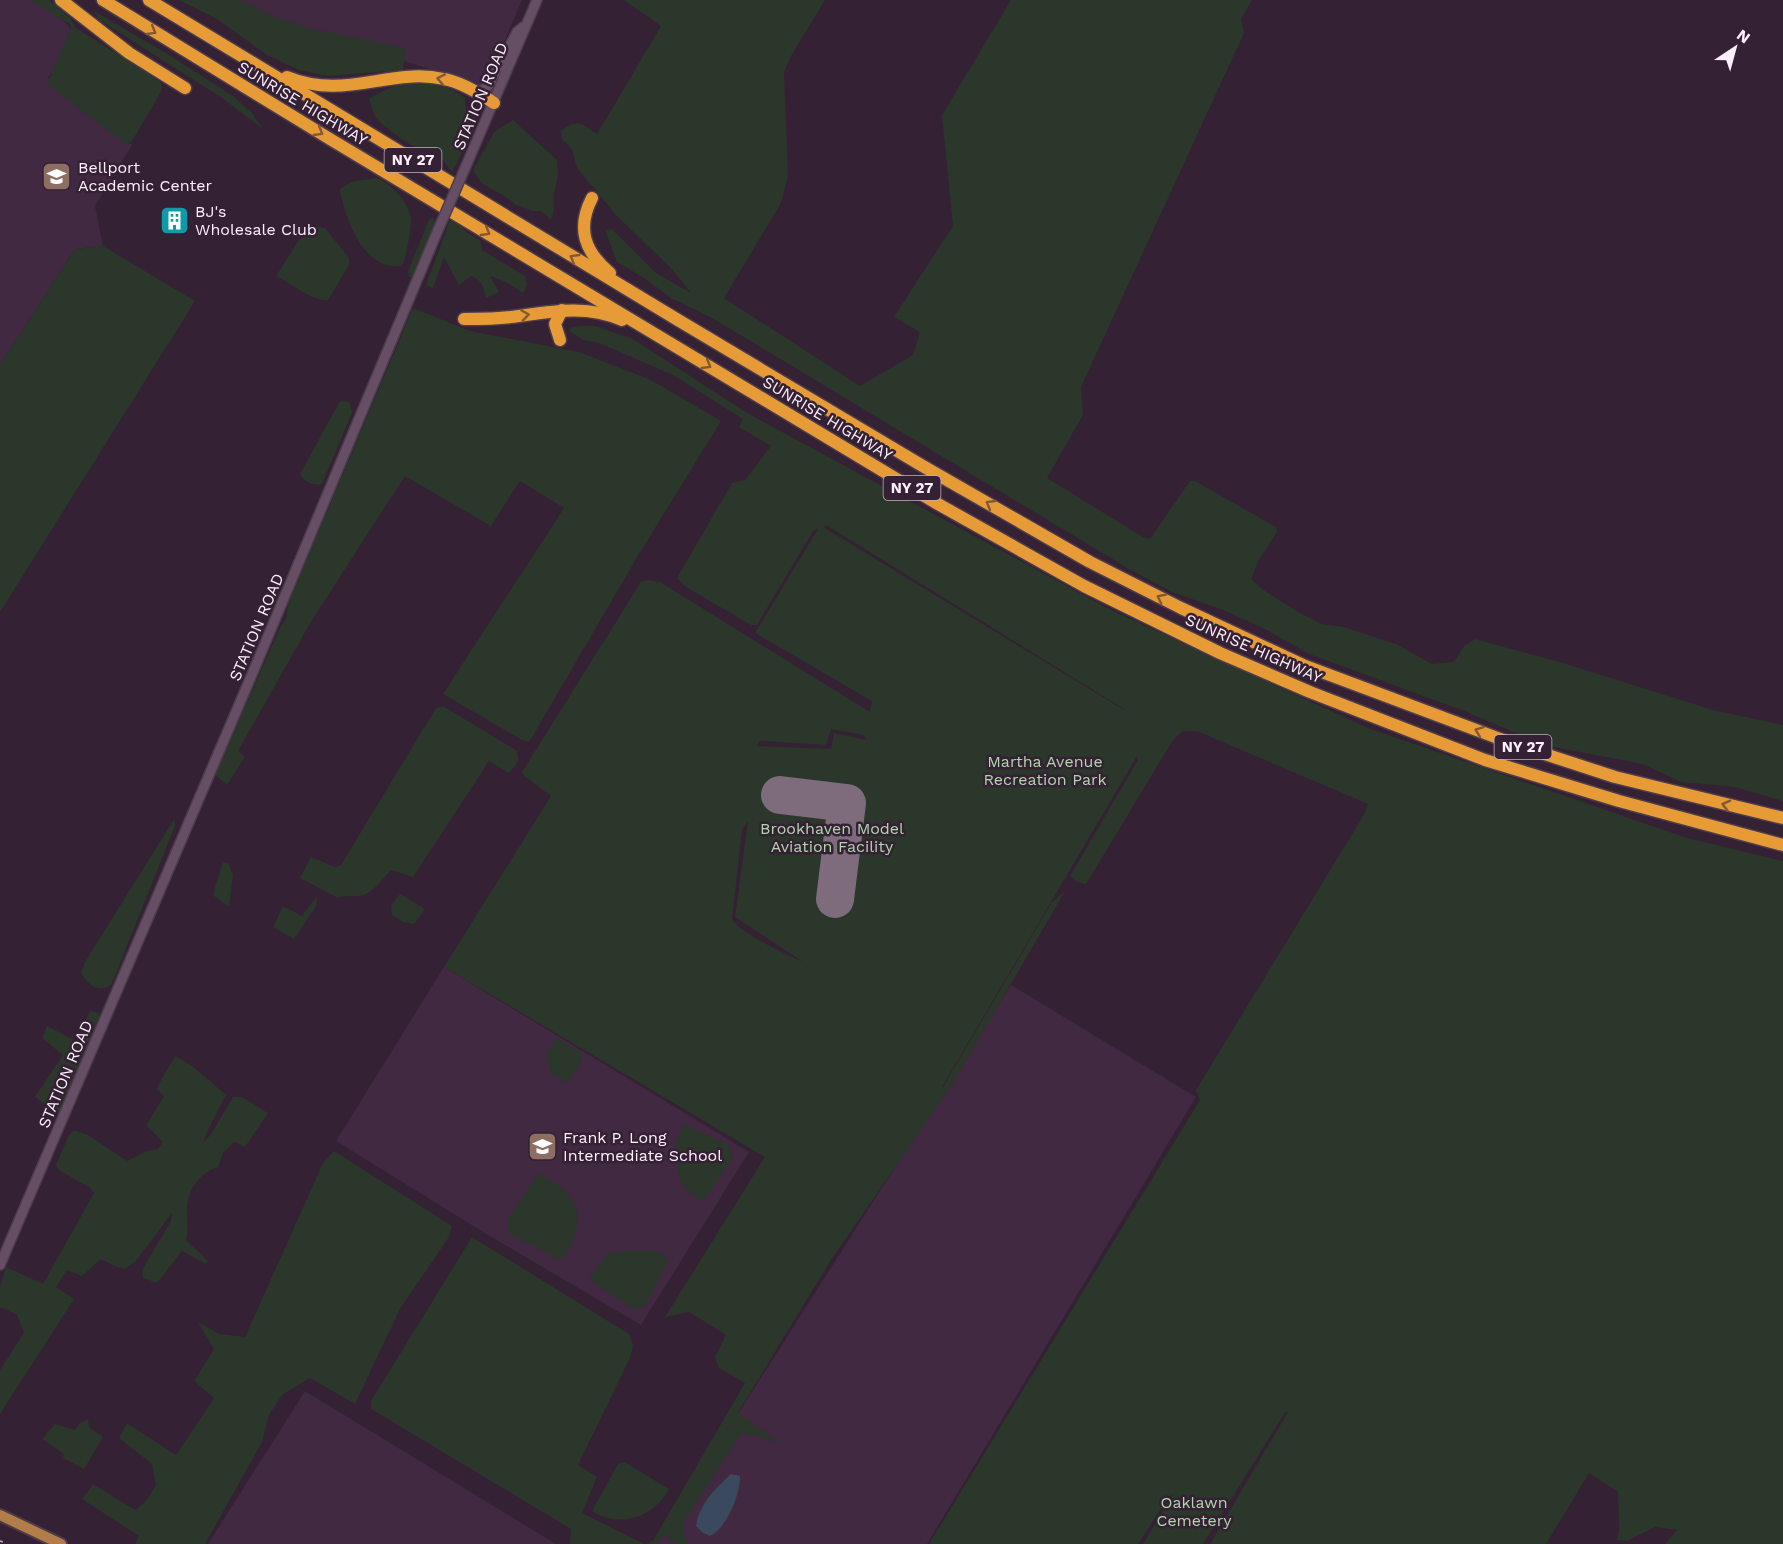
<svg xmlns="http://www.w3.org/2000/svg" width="1783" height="1544" viewBox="0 0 1783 1544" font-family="'Work Sans',sans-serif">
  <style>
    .built { fill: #412941 }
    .green { fill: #2b372a; fill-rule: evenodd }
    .water { fill: #3a495e }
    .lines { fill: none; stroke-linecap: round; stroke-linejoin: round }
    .runway { stroke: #7e6c7d; stroke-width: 38 }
    .secondary-casing { stroke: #4d3c4c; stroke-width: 12 }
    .primary-casing { stroke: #4d3c4c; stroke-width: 14 }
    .motorway-casing { stroke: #4d3c4c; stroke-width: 15 }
    .secondary { stroke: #664f65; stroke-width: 9 }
    .primary { stroke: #b37d49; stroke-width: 10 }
    .motorway { stroke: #e69b36; stroke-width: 12 }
    .rail { stroke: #c7b8c6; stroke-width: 1.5; stroke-dasharray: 3 6; stroke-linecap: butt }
    .secondary-bridge-casing { stroke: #4d3c4c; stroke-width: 12; stroke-linecap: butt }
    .secondary-bridge { stroke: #664f65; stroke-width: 9 }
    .oneway { stroke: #845835 }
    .labels { text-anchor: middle; stroke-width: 5; stroke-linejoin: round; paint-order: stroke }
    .shield { fill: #342134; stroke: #c1b1c0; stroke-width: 1.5 }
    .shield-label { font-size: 15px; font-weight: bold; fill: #fdeffc }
    .street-label { font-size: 16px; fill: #fdeffc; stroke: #342134 }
    .poi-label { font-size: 16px; fill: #fdeffc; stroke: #342134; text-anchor: start }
    .park-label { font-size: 16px; fill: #b0d6ac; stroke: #342134 }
  </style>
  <rect width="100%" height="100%" fill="#342134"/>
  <g class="built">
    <polygon points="0,0 49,0 75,36 48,78 132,145 95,206 103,246 75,249 0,365"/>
    <polygon points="225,0 522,0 490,75 484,84 478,84 245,12"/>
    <polygon points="444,967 749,1152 641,1325 483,1232 336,1141"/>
    <polygon points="1011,985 1196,1097 927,1544 655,1544"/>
    <polygon points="305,1391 556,1544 208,1544"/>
  </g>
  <g class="green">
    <polygon points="30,0 49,0 70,18 76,28 148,73 161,83 162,90 132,141 127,145 47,84 71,28 70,24"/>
    <polygon points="179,0 239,0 279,19 308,28 406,48 403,70 327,76 299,70 267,55 217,19"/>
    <path d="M624 0H825L791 56 784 72 788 176 781 203 724 298 860 386 913 355 920 332 894 317 953 226 942 115 1011 0H1252L1241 19 1244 33 1081 387 1083 415 1047 478 1143 537 1150 539 1190 481H1195L1276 527 1278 530 1259 560 1251 579 1262 589 1293 609 1321 624 1344 627 1396 644 1432 664 1454 662 1464 646 1475 639 1563 663 1713 710 1783 725V801L1735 787 1681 782 1643 764 1543 745 1467 712 1309 654 1263 628 1223 610 1172 592 1129 569 712 318 671 298 644 278 617 262 605 230 612 229 656 273 691 293 672 269 617 216 577 168 572 149 562 139 561 130C580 119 580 123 597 134L661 26Z"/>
    <polygon points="94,11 166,53 233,96 252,113 263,129 222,98 98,19"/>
    <path d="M407 83C427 82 448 85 465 98L466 112H478L473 131 452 172 439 155C424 157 389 131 378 120 373 115 371 105 369 98L394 86Z"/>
    <path d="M513 120 557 160C559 176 557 180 554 195 553 205 556 210 551 220L541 211H533L516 205 503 195 481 183 473 170 494 132Z"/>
    <path d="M376 178C391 183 410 203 411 220 411 233 407 249 404 262L400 266C364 271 344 217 340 189L351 182Z"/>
    <polygon points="433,218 436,223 412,277 409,277 408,271 429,220"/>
    <path d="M450 220 458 221 466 232 480 240 482 250 525 276 527 285 523 293 506 282 490 276 499 292 486 298C483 287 483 281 471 276L459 285 444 257 433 288 426 285Z"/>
    <path d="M309 225 325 228 349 258V265L328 300C314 302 290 283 276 276Z"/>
    <polygon points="103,246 195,301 0,612 0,365 75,249"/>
    <polygon points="413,308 470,331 579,352 651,380 721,421 639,554 531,739 528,742 522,740 443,694 564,508 520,481 491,526 405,476 312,620 238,751 245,757 227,785 215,775 278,632 286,618 288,604"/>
    <path d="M581 326H595L633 339 747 413 1111 610 1368 728 1687 838 1783 861V1544H1665L1677 1530 1655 1527 1627 1541 1617 1540 1619 1531 1618 1492 1589 1473 1546 1544H1210L1288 1412 1286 1411 1203 1544H1143L1174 1493 1169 1497 1138 1544H929L1200 1100 1196 1090 1365 813 1368 804 1197 731H1183L1173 740 1086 884 1077 882 1070 876 1138 760 1137 756 942 1087H943L1052 902 1065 891 955 1080 829 1263 738 1413 780 1443 749 1434 740 1435 683 1523 684 1535 688 1544H677L664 1535 656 1544H648L654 1539 745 1383 719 1368 715 1357 726 1335 689 1312 665 1317 765 1157 444 967 551 796 524 776 522 772 641 582 648 580 660 582 870 712 872 701 755 633 818 529 813 531 757 625H751L686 587 677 578 732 483 745 480 771 446 739 427 743 419 673 375 599 343 583 340 569 331 572 327ZM826 525 1124 709V710L823 527ZM831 729 864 735 867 740 834 733 831 749 756 746 760 741 826 745ZM748 821 735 917 803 962C789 956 738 932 732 919L742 830Z"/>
    <path d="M340 401 350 402 352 413 322 484C312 486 305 482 300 474Z"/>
    <path d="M443 706 516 750C521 761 516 765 509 773L489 761 413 877 391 870C384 877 375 890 366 894 358 898 348 894 338 898L300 878 311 857 335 867 341 865 436 708Z"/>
    <path d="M175 820V826L112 983C101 995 88 985 81 973L85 962 173 821Z"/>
    <path d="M223 862 228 863 233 874 229 907 214 896C213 889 221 871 223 862Z"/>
    <polygon points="400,894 425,909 414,924 403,922 392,915 391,905"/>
    <polygon points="317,896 316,906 294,939 273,927 283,906 302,916"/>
    <polygon points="90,1011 99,1013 99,1017 59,1115 35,1097 63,1055 42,1038 47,1026 76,1041"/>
    <polygon points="556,1038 580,1052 582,1060 567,1083 551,1073 547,1055"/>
    <path d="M175 1056 191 1065 225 1094 227 1093 205 1136 204 1142 211 1134 233 1097H242L268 1113 245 1147 234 1142 223 1153 218 1167C204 1171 193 1183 189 1197 184 1209 190 1226 186 1240L208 1261 206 1264 182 1251 157 1283 143 1278 142 1270 171 1221 172 1213 136 1261 125 1269 117 1267 101 1259 82 1276 67 1270 56 1287 74 1299 0 1414V1370L24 1333 17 1315 0 1307V1287L6 1267 43 1284 94 1193 90 1188 59 1170 56 1165 68 1137 74 1130 88 1135 127 1161 147 1151 158 1149 163 1142 146 1125 164 1096 156 1089Z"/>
    <polygon points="684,1124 729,1145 733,1157 703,1202 683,1186 678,1172 676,1143"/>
    <polygon points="334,1151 452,1226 449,1237 400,1309 355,1404 310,1378 282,1395 269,1415 262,1442 205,1544 135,1544 139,1536 82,1499 93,1484 135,1510 147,1500 156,1485 152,1464 119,1438 127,1423 176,1455 214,1398 194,1381 214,1349 198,1322 219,1334 245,1337 323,1163"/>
    <path d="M538 1174C581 1194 589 1221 561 1260L510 1234 507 1221Z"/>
    <polygon points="472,1237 629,1334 633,1346 630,1358 578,1465 597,1477 582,1513 644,1544 570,1544 571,1529 371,1409 371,1401"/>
    <polygon points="637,1250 656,1251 669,1259 645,1306 633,1309 589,1279 608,1254"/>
    <polygon points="88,1419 89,1427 103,1437 84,1469 63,1458 64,1454 42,1439 55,1424 75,1430 80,1423"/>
    <path d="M624 1462 669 1489C654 1517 620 1529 592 1511L618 1464Z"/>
  </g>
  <path class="water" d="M731 1474 740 1476C741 1493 726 1529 710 1536L703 1533 696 1526C699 1504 715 1489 731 1474Z"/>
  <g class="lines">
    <polyline class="runway" points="780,795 847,803 835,899"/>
    <defs>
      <g id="secondary">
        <polyline points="476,92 484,89 489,85 517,32 523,27"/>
        <polyline points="466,166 537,0"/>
        <polyline points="0,1265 256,665 438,230"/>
      </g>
      <polyline id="primary" points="0,1515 61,1544"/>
      <g id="motorway">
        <polyline points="61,0 129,53 185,88"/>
        <polyline points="103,0 330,139 938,504 1084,586 1220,653 1310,692 1485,760 1619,801 1783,845"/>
        <polyline points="149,0 678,320 921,465 1090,562 1181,608 1303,665 1511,743 1615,777 1783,818"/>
        <path d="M287 77C346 101 389 67 444 79 461 82 479 93 494 103"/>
        <path d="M592 198C576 229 585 252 610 273"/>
        <path d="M464 319C480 319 495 319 511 317 550 312 585 304 622 320"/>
        <polyline points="560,340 555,324 562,310"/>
      </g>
    </defs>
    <use href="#secondary" class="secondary-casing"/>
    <use href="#primary" class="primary-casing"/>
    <use href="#motorway" class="motorway-casing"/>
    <use href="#secondary" class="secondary"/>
    <use href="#primary" class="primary"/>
    <use href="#motorway" class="motorway"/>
    <polyline class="rail" points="0,1541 8,1544"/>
    <defs>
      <polyline id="secondary-bridge" points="438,230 466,166"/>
    </defs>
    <use href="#secondary-bridge" class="secondary-bridge-casing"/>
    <use href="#secondary-bridge" class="secondary-bridge"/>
  </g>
  <defs><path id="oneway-chevron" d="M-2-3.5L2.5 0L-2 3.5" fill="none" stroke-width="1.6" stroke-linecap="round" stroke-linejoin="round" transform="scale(1.5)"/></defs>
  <g class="oneway">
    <use href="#oneway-chevron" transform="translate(152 31) rotate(31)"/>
    <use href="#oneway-chevron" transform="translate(441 79) rotate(-169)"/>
    <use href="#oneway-chevron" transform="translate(319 132) rotate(31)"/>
    <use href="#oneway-chevron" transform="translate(486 232) rotate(31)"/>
    <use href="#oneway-chevron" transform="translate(574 258) rotate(-149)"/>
    <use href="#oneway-chevron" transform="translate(525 315) rotate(-8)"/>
    <use href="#oneway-chevron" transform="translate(707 365) rotate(31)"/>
    <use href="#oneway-chevron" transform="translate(990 504) rotate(-150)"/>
    <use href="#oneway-chevron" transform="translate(1161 598) rotate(-153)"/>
    <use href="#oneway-chevron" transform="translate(1479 731) rotate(-159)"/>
    <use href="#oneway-chevron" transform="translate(1726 805) rotate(-166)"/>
  </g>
  <defs>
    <symbol id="school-square" viewBox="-11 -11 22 22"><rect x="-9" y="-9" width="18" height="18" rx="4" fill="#8d6e63" stroke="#342134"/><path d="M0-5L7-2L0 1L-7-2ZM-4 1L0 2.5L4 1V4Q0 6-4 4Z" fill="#fff"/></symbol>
    <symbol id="building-square" viewBox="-11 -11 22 22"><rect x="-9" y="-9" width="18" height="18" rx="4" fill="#0f9aa8" stroke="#342134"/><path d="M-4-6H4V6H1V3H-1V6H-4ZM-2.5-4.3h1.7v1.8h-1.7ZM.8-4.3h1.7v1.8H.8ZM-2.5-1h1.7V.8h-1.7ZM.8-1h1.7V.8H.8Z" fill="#fff"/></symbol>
  </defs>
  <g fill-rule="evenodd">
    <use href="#school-square" x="40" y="160" width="33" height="33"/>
    <use href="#building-square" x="158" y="204" width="33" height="33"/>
    <use href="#school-square" x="526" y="1130" width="33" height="33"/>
  </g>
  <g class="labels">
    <g class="shield">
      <rect x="384.5" y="148" width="57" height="24" rx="4.5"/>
      <rect x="883.5" y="476" width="57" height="24" rx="4.5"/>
      <rect x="1494.5" y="735" width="57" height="24" rx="4.5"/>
    </g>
    <g class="shield-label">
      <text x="413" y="165">NY 27</text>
      <text x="912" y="493">NY 27</text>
      <text x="1523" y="752">NY 27</text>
    </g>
    <g class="street-label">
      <text transform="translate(480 96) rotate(-67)" y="6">STATION ROAD</text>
      <text transform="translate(303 103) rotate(31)" y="6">SUNRISE HIGHWAY</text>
      <text transform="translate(828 418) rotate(31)" y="6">SUNRISE HIGHWAY</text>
      <text transform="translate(256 627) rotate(-67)" y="6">STATION ROAD</text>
      <text transform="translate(1254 648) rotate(24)" y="6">SUNRISE HIGHWAY</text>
      <text transform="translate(65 1074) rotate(-67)" y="6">STATION ROAD</text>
    </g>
    <g class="poi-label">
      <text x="78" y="173">Bellport<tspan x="78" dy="18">Academic Center</tspan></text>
      <text x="195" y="217">BJ's<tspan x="195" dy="18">Wholesale Club</tspan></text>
      <text x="563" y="1143">Frank P. Long<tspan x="563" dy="18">Intermediate School</tspan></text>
    </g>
    <g class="park-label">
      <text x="1045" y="767">Martha Avenue<tspan x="1045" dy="18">Recreation Park</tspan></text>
      <text x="832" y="834">Brookhaven Model<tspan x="832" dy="18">Aviation Facility</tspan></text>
      <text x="1194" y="1508">Oaklawn<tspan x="1194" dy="18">Cemetery</tspan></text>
    </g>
  </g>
  <g transform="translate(1735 48) rotate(36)" stroke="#342134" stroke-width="4.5" paint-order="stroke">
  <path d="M0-4.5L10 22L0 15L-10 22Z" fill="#fdeffc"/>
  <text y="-9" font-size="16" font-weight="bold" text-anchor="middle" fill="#fdeffc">N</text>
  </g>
</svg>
